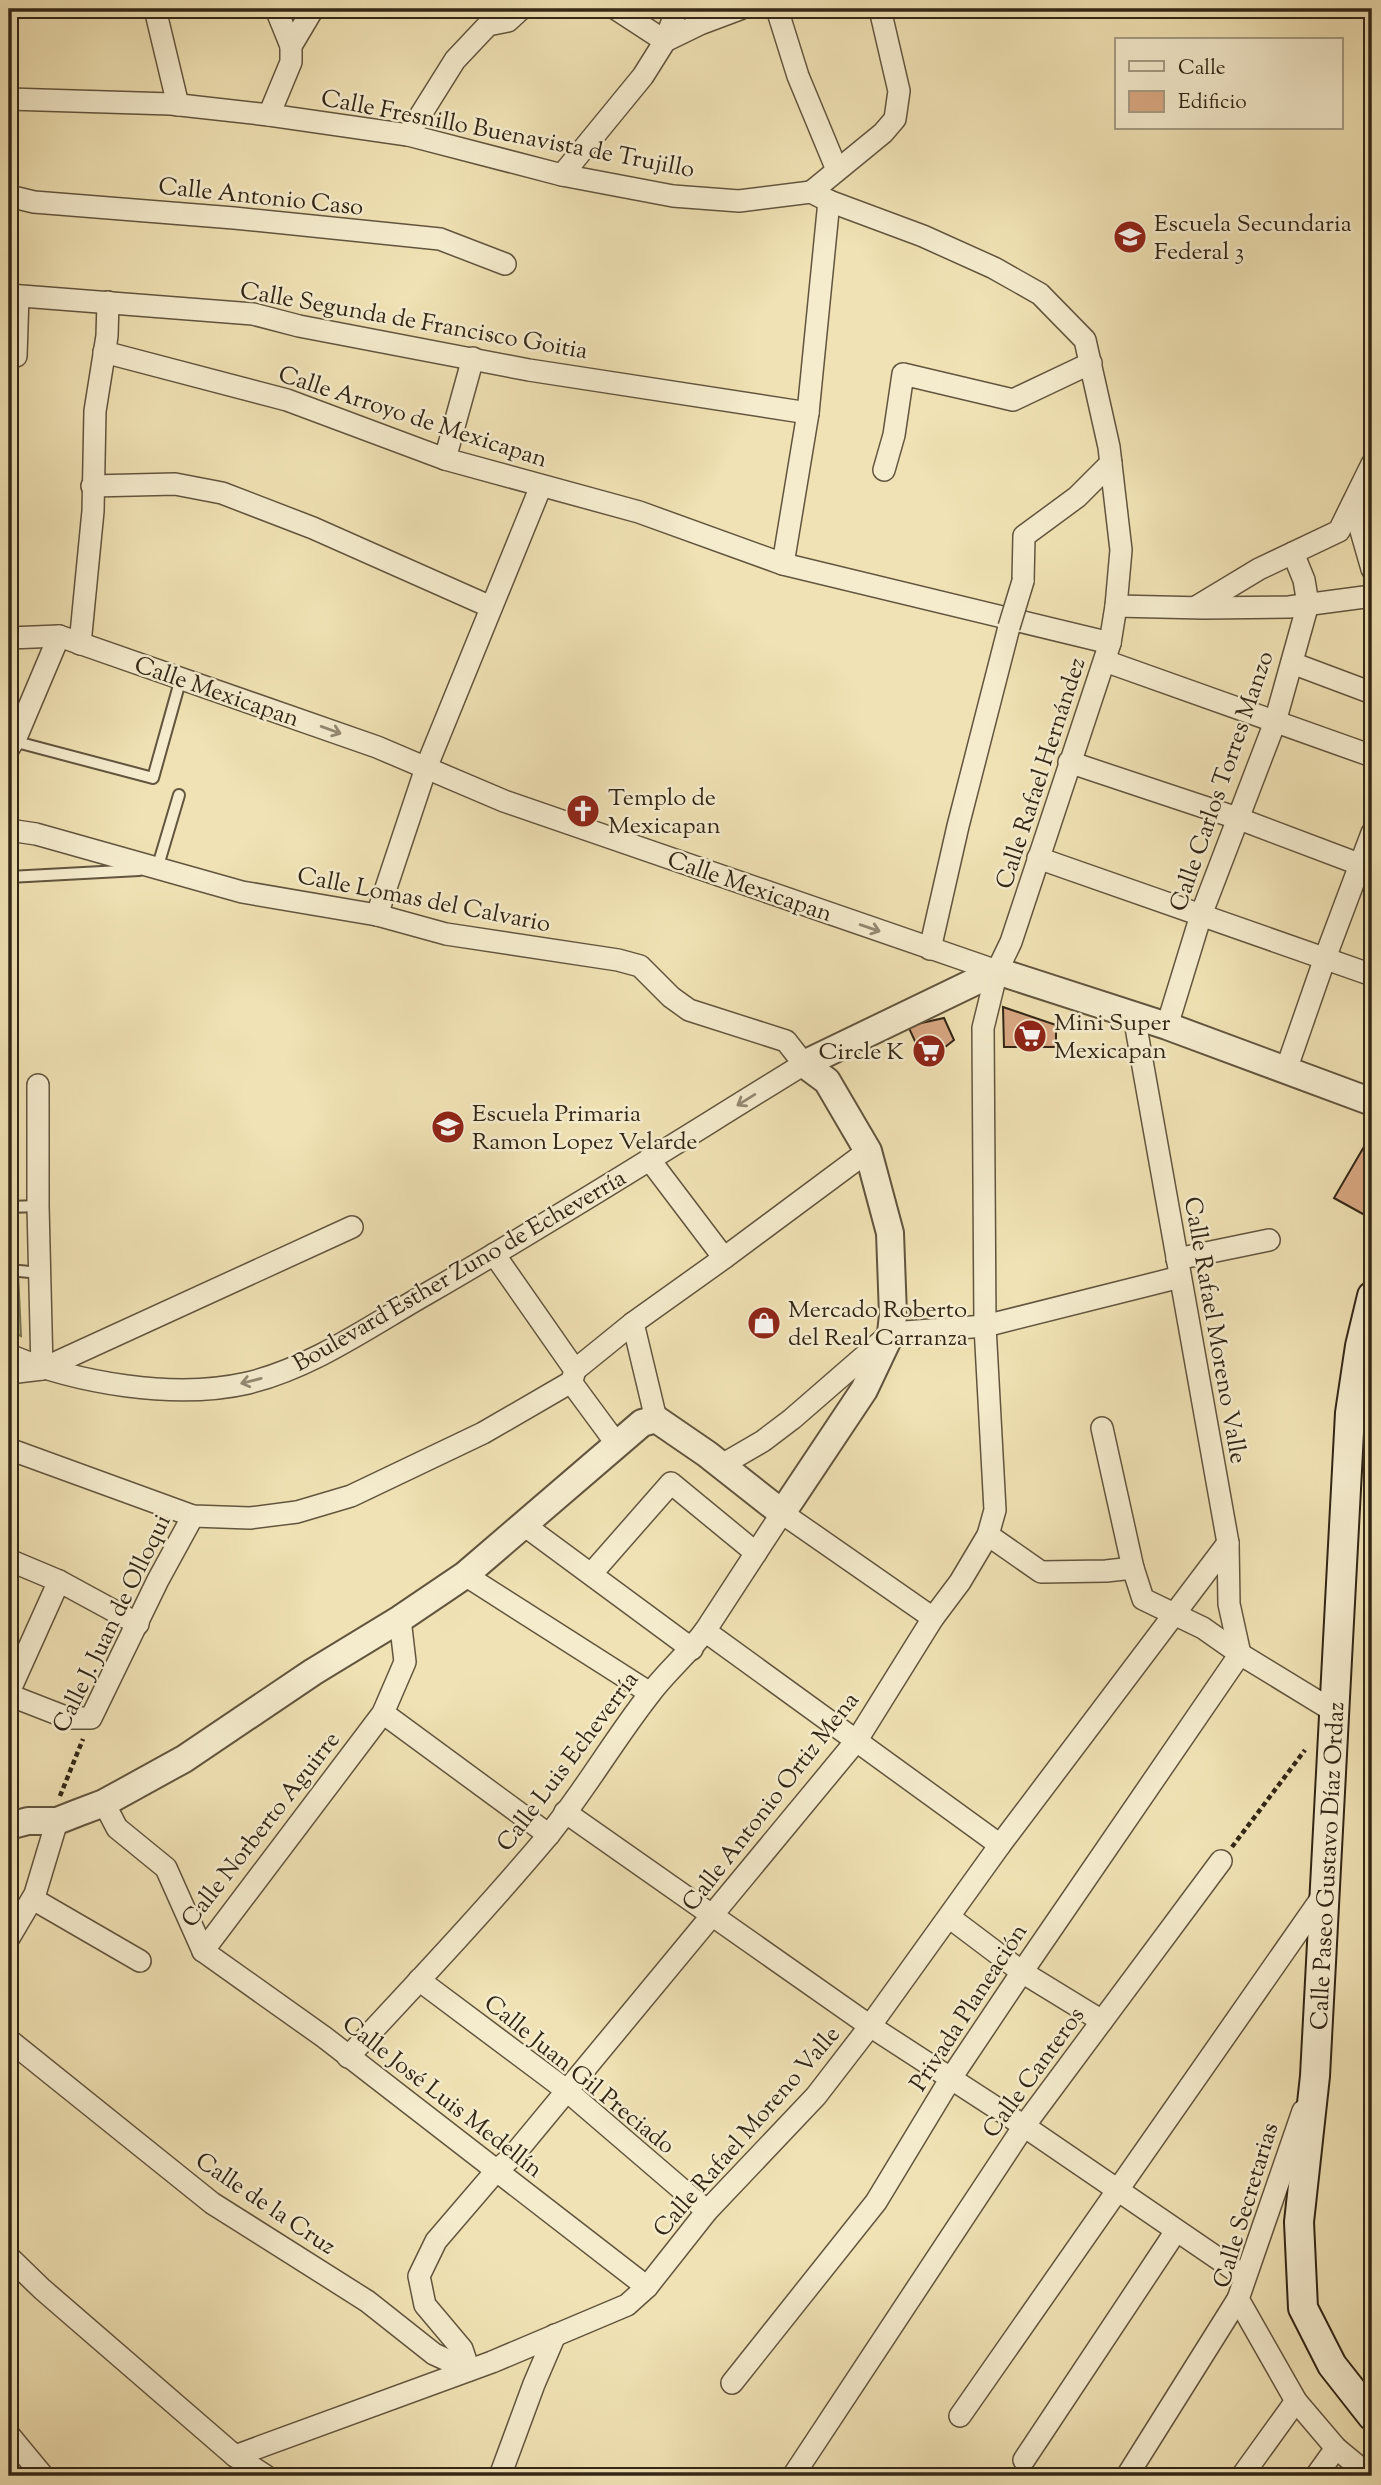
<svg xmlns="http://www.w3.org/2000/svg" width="1381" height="2485" viewBox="0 0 1381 2485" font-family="'Sorts Mill Goudy',serif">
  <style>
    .green { fill: #bcc28b; stroke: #777450; stroke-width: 2 }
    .building { fill: #d9a883; stroke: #322616; stroke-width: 2 }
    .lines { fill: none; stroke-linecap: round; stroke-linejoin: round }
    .service-casing { stroke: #62553e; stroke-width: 14 }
    .minor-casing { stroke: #62553e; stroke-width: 24 }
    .tertiary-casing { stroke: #62553e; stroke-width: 30 }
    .secondary-casing { stroke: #322616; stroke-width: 32 }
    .path { stroke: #322616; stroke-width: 4.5; stroke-dasharray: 5 3.5; stroke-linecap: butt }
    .service { stroke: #f5ecce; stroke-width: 10 }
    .minor { stroke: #f5ecce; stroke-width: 21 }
    .tertiary { stroke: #f5ecce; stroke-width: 26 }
    .secondary { stroke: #f5ecce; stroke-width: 28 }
    .minor-bridge-casing { stroke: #62553e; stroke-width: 24; stroke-linecap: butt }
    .minor-bridge { stroke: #f5ecce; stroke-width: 21 }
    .oneway { stroke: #948972 }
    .labels { text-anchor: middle; stroke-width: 5; stroke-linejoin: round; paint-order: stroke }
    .street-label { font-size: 24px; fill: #322616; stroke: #f5ecce }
    .poi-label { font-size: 24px; fill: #322616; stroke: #f5ecce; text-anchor: start }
  </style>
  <rect width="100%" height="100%" fill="#f0e2b4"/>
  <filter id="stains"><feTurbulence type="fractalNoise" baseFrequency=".00286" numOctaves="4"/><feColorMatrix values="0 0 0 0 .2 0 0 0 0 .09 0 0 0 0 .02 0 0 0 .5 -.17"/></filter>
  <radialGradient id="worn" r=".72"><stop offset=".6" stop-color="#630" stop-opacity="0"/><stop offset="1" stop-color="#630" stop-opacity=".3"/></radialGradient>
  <polygon class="green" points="9,1188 14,1188 21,1336 9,1330"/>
  <g class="building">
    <polygon points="1003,1007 1056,1025 1056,1047 1004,1047"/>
    <polygon points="944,1018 954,1040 925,1063 908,1026"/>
    <polygon points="1372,1133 1372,1219 1334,1198"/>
  </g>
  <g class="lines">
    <defs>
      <g id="service">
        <polyline points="13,741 153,778 181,678"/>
        <polyline points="155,869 157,869 179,795"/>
        <polyline points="9,877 139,870"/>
        <polyline points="9,1207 38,1206"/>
        <polyline points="9,1270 40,1273"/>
      </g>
      <g id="minor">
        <polyline points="155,9 178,105"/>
        <polyline points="276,9 291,46"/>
        <polyline points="616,9 665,41 700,24 740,9"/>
        <polyline points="777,9 798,76 837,170"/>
        <polyline points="9,99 171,104 269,115 408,135 562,175 673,196 739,201 811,192 829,201 923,236 994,268 1040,294 1085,340 1109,447 1121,550 1116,606 1110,643 1011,942 997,971 983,1028 985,1326 995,1510 988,1535 960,1582 933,1618 857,1740 512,2157 496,2171 436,2241 419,2276 425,2305 462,2349 469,2370"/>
        <polyline points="269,115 291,62 291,46 313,9"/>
        <polyline points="408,135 455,60 488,25 508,21 521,9"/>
        <polyline points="562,175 643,76 665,41 677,9"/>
        <polyline points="811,192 883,133 895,119 899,91 882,18 882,9"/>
        <polyline points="9,196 34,202 234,218 440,239 505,264"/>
        <polyline points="9,295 253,314 299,326 529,370 808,413"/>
        <polyline points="104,352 287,400 445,459 639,512 783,564 1110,643"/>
        <polyline points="9,358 16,356 18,296"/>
        <polyline points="445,459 473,358"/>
        <polyline points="884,470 894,435 903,374 1013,400 1091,363"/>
        <polyline points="92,486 175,484 222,493 313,528 491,607"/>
        <polyline points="1353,503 1372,569"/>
        <polyline points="783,564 808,413 829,201"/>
        <polyline points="1023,581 1024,536 1077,497 1111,463"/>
        <polyline points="1116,606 1204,608 1289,607 1372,596"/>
        <polyline points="1196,607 1259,569 1339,531 1372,464"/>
        <polyline points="9,638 59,636 377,747 504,801 997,971"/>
        <polyline points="80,644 93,511 95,411 107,336 108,302"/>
        <polyline points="1105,661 1372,756"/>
        <polyline points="1292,663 1372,693"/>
        <polyline points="9,748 18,733 59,636"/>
        <polyline points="1069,762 1237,818 1372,869"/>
        <path d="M9 830 36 834 242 892 377 915 446 934 618 960 640 966 671 997 689 1010 786 1041 804 1064C679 1141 555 1220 428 1293 370 1326 313 1367 248 1383 174 1400 77 1383 9 1355"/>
        <polyline points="1038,858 1372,975"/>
        <polyline points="377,915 426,768 541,486"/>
        <polyline points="930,949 958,826 1009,627"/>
        <polyline points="1167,1026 1201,915 1275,722 1308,604 1304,580 1293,553"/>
        <polyline points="1286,1070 1325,958 1372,833"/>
        <polyline points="38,1085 38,1206 42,1369"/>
        <polyline points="649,1159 724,1258"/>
        <polyline points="494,1254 575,1370 572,1381"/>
        <polyline points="1177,1259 1269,1240"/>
        <polyline points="633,1323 656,1419"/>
        <polyline points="575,1370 633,1323 724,1258 868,1151"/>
        <polyline points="9,1373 42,1369 352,1227"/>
        <polyline points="571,1382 616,1443"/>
        <polyline points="1102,1428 1133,1568"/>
        <polyline points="9,1449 193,1516 250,1518 297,1512 351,1496 483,1433 571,1382"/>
        <polyline points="720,1466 763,1441 792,1419 891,1333 985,1326 1180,1277"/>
        <polyline points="524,1525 692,1649"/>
        <polyline points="988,1535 1041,1572 1106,1571 1133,1568 1143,1599 1203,1628 1240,1654 1335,1712"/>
        <polyline points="9,1560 59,1581 138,1624"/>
        <polyline points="592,1573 671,1483 756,1553"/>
        <polyline points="465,1575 650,1693"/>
        <polyline points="705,1631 1000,1845"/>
        <polyline points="9,1692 59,1581"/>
        <polyline points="9,1695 68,1718 91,1718 158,1580 193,1516"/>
        <polyline points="383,1713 549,1835"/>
        <polyline points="104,1803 117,1828 166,1868 203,1951"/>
        <polyline points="565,1812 870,2026 1024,2126 1245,2277"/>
        <polyline points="33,1899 140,1961"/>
        <polyline points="949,1917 1022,1972 1102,2021"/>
        <polyline points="9,1938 35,1894 57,1821"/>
        <polyline points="203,1951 324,2037 647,2287"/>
        <polyline points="203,1951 383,1713 405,1662 400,1619"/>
        <polyline points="419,1980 566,2090 707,2211"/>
        <polyline points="9,2040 212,2203 367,2301 434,2354 469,2370"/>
        <path d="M348 2057C415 1985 483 1913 547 1837 584 1792 613 1741 649 1695 666 1672 688 1654 705 1631L782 1513 933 1618"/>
        <polyline points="1303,2111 1238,2299 1296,2401 1336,2448 1370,2476"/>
        <polyline points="9,2257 42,2289 235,2456 266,2476"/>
        <polyline points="732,2383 876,2202 951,2078 1022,1972 1240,1654 1229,1604 1228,1543 1134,1016"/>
        <polyline points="960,2416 1325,1893"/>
        <polyline points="9,2435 43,2476"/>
        <polyline points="235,2456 492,2362 627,2305 647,2287 707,2211 816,2096 870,2026 1000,1845 1228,1543"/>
        <polyline points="1024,2460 1176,2231"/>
        <polyline points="500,2476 534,2384 555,2335"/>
        <polyline points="793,2476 1024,2126 1221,1861"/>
        <polyline points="1127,2476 1238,2299"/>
        <polyline points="1242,2476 1296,2401"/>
        <polyline points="1316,2476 1336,2448"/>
      </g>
      <polyline id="tertiary" points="9,1826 28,1821 57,1821 80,1812 104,1803 184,1759 313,1672 400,1619 465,1575 642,1423 656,1419 707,1454 782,1513 864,1390 891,1333 893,1315 890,1233 868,1151 827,1081 804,1064 997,971 1167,1026 1372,1102"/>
      <polyline id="secondary" points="1372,1296 1360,1346 1350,1413 1315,2076 1299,2222 1303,2308 1332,2365 1372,2416"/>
    </defs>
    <use href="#service" class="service-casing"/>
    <use href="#minor" class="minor-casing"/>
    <use href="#tertiary" class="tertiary-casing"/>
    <use href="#secondary" class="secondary-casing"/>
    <g class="path">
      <polyline points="60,1796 83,1739"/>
      <polyline points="1232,1847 1305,1750"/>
    </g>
    <use href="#service" class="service"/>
    <use href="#minor" class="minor"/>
    <use href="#tertiary" class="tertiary"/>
    <use href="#secondary" class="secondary"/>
    <defs>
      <polyline id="minor-bridge" points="1009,627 1023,581"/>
    </defs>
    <use href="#minor-bridge" class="minor-bridge-casing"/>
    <use href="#minor-bridge" class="minor-bridge"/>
  </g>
  <defs><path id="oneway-shaft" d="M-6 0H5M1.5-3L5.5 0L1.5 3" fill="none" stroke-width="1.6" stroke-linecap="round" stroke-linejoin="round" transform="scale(1.75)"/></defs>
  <g class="oneway">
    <use href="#oneway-shaft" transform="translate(331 730) rotate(20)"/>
    <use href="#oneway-shaft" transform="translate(870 928) rotate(19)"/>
    <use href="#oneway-shaft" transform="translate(746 1100) rotate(148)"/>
    <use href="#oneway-shaft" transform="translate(251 1381) rotate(166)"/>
  </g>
  <defs>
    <symbol id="school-disc" viewBox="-11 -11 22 22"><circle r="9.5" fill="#8f2418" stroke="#f5ecce"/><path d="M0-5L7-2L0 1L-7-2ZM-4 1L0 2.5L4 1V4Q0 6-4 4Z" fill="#fff"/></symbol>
    <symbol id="church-disc" viewBox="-11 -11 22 22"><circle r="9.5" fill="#8f2418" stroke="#f5ecce"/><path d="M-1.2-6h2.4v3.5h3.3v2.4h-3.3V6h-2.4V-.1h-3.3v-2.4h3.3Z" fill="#fff"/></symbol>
    <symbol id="supermarket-disc" viewBox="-11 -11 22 22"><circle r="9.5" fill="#8f2418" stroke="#f5ecce"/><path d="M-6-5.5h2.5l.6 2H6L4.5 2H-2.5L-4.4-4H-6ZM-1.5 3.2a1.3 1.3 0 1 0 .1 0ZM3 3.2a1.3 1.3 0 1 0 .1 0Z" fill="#fff"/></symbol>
    <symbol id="shop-disc" viewBox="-11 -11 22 22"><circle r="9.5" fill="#8f2418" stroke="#f5ecce"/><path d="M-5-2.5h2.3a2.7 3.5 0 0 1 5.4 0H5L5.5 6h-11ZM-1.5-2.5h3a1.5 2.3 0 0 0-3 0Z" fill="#fff"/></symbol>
  </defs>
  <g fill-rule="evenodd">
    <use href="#school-disc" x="1111" y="218" width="38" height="38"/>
    <use href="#church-disc" x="564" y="792" width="38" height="38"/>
    <use href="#supermarket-disc" x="1011" y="1017" width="38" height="38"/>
    <use href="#supermarket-disc" x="910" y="1032" width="38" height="38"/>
    <use href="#school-disc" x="429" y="1108" width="38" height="38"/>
    <use href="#shop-disc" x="745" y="1304" width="38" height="38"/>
  </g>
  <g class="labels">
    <g class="street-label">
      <text transform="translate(508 133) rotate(11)" y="8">Calle Fresnillo Buenavista de Trujillo</text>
      <text transform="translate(261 196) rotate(6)" y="8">Calle Antonio Caso</text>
      <text transform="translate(414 320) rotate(10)" y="8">Calle Segunda de Francisco Goitia</text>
      <text transform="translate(413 416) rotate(18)" y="8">Calle Arroyo de Mexicapan</text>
      <text transform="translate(217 691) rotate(19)" y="8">Calle Mexicapan</text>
      <text transform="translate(1040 773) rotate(-72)" y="8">Calle Rafael Hernández</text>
      <text transform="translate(1221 781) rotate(-71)" y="8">Calle Carlos Torres Manzo</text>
      <text transform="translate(750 886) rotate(19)" y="8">Calle Mexicapan</text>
      <text transform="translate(424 899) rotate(11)" y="8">Calle Lomas del Calvario</text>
      <text transform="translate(459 1270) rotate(-30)" y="8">Boulevard Esther Zuno de Echeverría</text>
      <text transform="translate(1216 1330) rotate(80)" y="8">Calle Rafael Moreno Valle</text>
      <text transform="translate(111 1623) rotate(-64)" y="8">Calle J. Juan de Olloqui</text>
      <text transform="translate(567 1761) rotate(-53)" y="8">Calle Luis Echeverría</text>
      <text transform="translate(770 1801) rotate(-52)" y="8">Calle Antonio Ortiz Mena</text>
      <text transform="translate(260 1829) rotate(-52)" y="8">Calle Norberto Aguirre</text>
      <text transform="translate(1327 1866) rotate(-87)" y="8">Calle Paseo Gustavo Díaz Ordaz</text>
      <text transform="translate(968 2007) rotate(-57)" y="8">Privada Planeación</text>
      <text transform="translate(1033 2072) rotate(-54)" y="8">Calle Canteros</text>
      <text transform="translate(580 2074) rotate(39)" y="8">Calle Juan Gil Preciado</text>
      <text transform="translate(443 2096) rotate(38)" y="8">Calle José Luis Medellín</text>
      <text transform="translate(746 2131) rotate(-49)" y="8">Calle Rafael Moreno Valle</text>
      <text transform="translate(266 2203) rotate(34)" y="8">Calle de la Cruz</text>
      <text transform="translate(1245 2205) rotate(-73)" y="8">Calle Secretarias</text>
    </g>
    <g class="poi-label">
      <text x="1154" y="231">Escuela Secundaria<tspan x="1154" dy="28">Federal 3</tspan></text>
      <text x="608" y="805">Templo de<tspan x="608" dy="28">Mexicapan</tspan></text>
      <text x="1054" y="1030">Mini Super<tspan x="1054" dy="28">Mexicapan</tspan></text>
      <text x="904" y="1059" text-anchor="end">Circle K</text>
      <text x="472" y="1121">Escuela Primaria<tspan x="472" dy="28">Ramon Lopez Velarde</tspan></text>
      <text x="788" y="1317">Mercado Roberto<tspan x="788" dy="28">del Real Carranza</tspan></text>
    </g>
  </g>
  <rect width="1381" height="2485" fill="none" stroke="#f0e2b4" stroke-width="35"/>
  <rect x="10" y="10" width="1360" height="2464" fill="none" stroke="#322616" stroke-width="3.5"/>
  <rect x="18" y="18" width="1346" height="2450" fill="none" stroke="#322616" stroke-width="2"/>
  <rect x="1115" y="38" width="228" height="91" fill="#f5ecce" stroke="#a79d84" stroke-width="2"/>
  <rect x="1129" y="61" width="35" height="10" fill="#f5ecce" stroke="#a79d84" stroke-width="2"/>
  <text x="1178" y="74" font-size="21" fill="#322616">Calle</text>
  <rect x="1129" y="91" width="35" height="21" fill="#d9a883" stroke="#a79d84" stroke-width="2"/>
  <text x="1178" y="108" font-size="21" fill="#322616">Edificio</text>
  <rect width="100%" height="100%" filter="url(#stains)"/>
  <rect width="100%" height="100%" fill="url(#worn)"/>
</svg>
